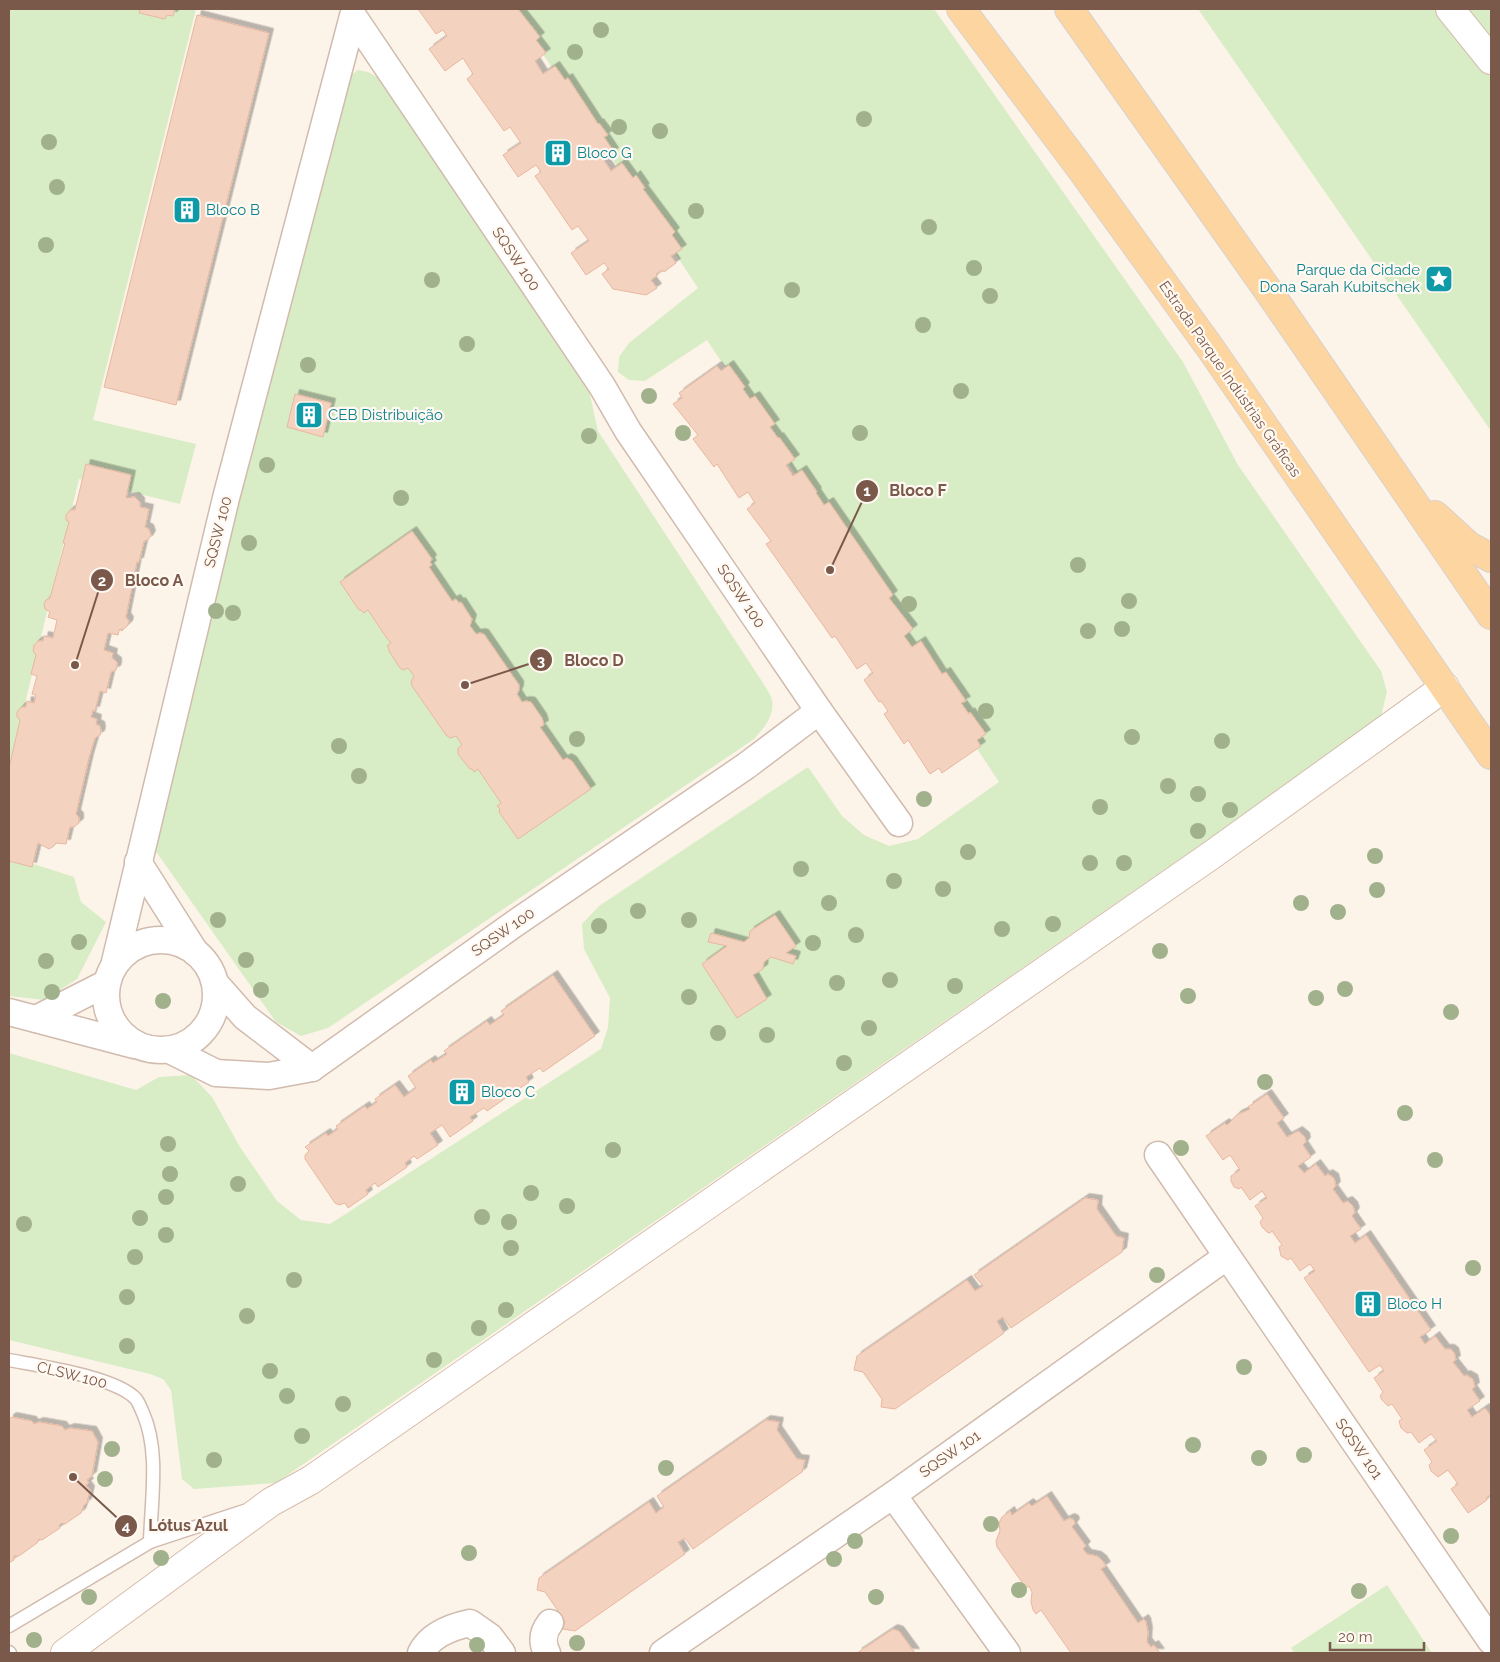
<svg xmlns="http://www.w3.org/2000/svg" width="1500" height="1662" viewBox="0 0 1500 1662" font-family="Raleway,sans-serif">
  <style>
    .green { fill: #d8ecc6 }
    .building { fill: #f4d2c0; stroke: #e8b79f; filter: url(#shadow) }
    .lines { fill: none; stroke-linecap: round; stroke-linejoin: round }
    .lane-casing { stroke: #d1bbae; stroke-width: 15 }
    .street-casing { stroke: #d1bbae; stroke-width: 29 }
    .secondary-casing { stroke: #d6bdad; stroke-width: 30 }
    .primary-casing { stroke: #dad1cd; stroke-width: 30 }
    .lane { stroke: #fff; stroke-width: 12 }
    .street { stroke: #fff; stroke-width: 26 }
    .secondary { stroke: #fff; stroke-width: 28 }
    .primary { stroke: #fdd5a0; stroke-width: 28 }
    .tree { fill: #a0b18c }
    .labels { text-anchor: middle; stroke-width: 4.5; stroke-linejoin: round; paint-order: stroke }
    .culture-label { font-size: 15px; fill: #0d838f; stroke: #fff9f1; text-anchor: start }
    .street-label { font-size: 15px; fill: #7a594b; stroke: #fff9f1 }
    .leader { fill: none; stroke: #7a594b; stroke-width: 2 }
    .callout-dot { fill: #7a594b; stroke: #fff9f1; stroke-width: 2 }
    .mark-label { font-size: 15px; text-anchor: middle; font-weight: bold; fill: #fff }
    .callout-label { font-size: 16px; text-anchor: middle; font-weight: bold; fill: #7a594b; stroke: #fff9f1; stroke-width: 4.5; stroke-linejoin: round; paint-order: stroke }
  </style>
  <defs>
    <filter id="shadow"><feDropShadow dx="4.5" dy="-4.5" stdDeviation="0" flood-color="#0004"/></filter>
  </defs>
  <rect width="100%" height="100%" fill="#fdf4e9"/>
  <g class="green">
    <polygon points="9,9 196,9 93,420 196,444 180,504 79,479 9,770"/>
    <polygon points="513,9 934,9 1183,362 1238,465 1381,671 1387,692 1381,716 1355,738 276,1483 194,1489 182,1479 171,1390 163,1379 150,1374 9,1340 9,1053 136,1090 159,1077 191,1075 212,1097 240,1147 277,1201 301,1220 330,1224 601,1049 608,1027 610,998 584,949 582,924 599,906 808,767 842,816 864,835 889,846 918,839 999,782 707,340 645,381 629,380 618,372 619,357 629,343 698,288"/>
    <polygon points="1198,9 1491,9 1491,431"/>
    <path d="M358 70 368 72 381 79 588 386 598 431 763 683C766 688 771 695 772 700 775 716 763 729 754 739L328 1028 301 1036 276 1022 155 850 153 833 347 78Z"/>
    <polygon points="9,856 74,877 81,902 106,922 77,979 44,1000 9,996"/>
    <polygon points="1387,1585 1432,1653 1295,1653 1291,1648"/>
  </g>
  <g class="building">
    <polygon points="140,9 175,9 173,16 167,15 165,19 139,13"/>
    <polygon points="418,9 518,9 540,37 536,40 546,53 535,61 543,74 555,66 565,80 568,78 598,124 599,123 608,135 604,137 614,152 603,159 611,171 622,163 633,178 636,175 645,188 643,189 675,232 672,235 682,249 671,256 676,263 664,272 662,270 656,274 658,275 651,280 657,288 646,295 613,289 602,274 609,269 604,263 586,275 571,253 589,241 578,226 572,230 535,176 541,172 536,165 518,177 503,155 521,143 510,127 504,131 467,79 473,74 463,58 445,71 429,49 447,36 443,30 436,34"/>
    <polygon points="197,15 269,33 176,405 104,387"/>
    <polygon points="729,365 745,387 743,389 750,399 755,396 775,424 770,427 778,438 779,437 795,459 786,465 793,476 802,470 817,492 816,493 824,505 829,502 893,595 889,598 913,629 904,636 912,647 921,641 942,674 946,672 966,701 961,703 969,714 970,712 986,734 977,740 981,746 942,773 939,768 930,774 908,740 904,744 884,714 888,711 881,701 879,702 864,680 873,673 866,663 857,669 835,636 832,638 766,544 771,541 747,509 755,503 748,492 739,498 717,464 714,467 693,439 698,435 673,404 682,398 679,393 717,366 721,371"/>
    <polygon points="295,394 331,403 323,437 287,427"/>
    <polygon points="86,464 131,475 126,498 135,497 140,502 140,507 149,509 145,527 149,529 151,535 148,540 144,541 139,562 137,562 126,617 129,621 128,625 124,629 119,630 118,635 108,633 104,650 113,653 112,658 117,662 117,667 116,670 111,672 106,693 100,691 95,711 93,710 91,717 97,719 96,724 100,726 101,731 100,735 95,738 89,758 76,814 79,817 79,823 74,827 70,827 66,844 56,843 54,846 49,849 38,843 32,867 9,861 9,768 20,720 17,717 17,712 21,707 26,707 27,701 34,703 36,695 32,694 37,676 31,674 36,655 33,651 34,645 38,641 43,641 44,636 53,638 57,620 48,617 50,612 45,609 44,604 46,600 50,598 65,543 63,543 69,522 66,520 66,515 70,510 75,510"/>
    <polygon points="412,531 432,559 430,562 432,565 429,567 452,601 456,599 459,603 461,602 472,619 470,626 476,634 480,633 484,634 519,685 519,690 517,694 522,702 526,701 531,702 542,718 544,725 540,727 563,760 567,758 572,761 591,789 518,839 499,812 500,809 497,806 501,803 478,769 474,772 472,769 470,769 458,754 458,748 462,745 456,736 450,738 446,735 412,686 411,682 414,676 408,668 403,670 400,668 389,651 389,649 387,646 391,643 386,637 368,610 364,613 361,610 359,610 340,582"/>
    <polygon points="775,915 796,946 786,953 796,956 793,964 771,957 764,962 763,969 753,975 767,999 737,1018 702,964 727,946 708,942 711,933 744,942 749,938 750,931"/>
    <polygon points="553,975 595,1036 543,1072 540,1068 526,1077 529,1082 487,1111 484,1108 470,1117 473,1121 450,1137 442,1125 430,1133 438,1145 417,1159 414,1156 405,1163 407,1167 378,1187 375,1183 366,1190 368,1194 348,1208 345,1203 339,1205 335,1203 305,1159 305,1155 309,1151 305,1147 326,1133 328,1136 338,1129 336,1126 365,1106 367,1109 377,1102 375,1099 395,1085 404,1097 416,1088 408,1076 431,1060 433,1063 447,1054 444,1051 487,1021 490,1025 504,1015 501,1011"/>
    <polygon points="1267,1094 1284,1118 1277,1123 1287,1137 1298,1131 1305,1137 1306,1142 1303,1145 1311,1157 1298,1166 1304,1173 1316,1164 1325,1176 1328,1174 1334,1178 1336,1186 1333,1189 1343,1203 1348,1201 1353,1206 1355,1212 1352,1216 1361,1229 1350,1236 1355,1243 1366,1235 1431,1330 1420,1337 1425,1344 1435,1336 1445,1349 1450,1349 1454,1352 1456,1360 1453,1362 1464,1376 1466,1375 1473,1379 1475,1387 1472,1389 1480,1401 1467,1410 1472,1417 1485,1408 1491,1416 1491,1495 1489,1496 1486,1498 1487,1500 1468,1513 1451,1489 1458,1484 1448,1470 1438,1477 1431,1471 1429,1465 1432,1462 1424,1450 1437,1441 1431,1434 1419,1443 1411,1432 1407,1433 1401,1428 1399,1421 1402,1419 1392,1404 1388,1406 1382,1400 1380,1396 1383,1392 1374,1378 1384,1371 1380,1365 1369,1372 1304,1278 1315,1271 1310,1264 1300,1271 1291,1258 1288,1260 1281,1256 1279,1247 1282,1245 1272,1231 1270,1233 1267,1232 1262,1227 1260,1222 1263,1218 1255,1206 1267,1198 1262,1191 1250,1200 1241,1187 1239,1189 1234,1187 1231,1181 1231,1176 1240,1170 1230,1155 1223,1160 1206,1136 1225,1123 1227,1125 1237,1115 1250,1109 1248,1107"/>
    <polygon points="1085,1198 1098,1200 1097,1209 1116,1236 1124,1238 1122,1252 1011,1328 1003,1317 997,1321 1004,1333 895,1409 881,1407 882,1399 863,1372 854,1370 857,1356 967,1280 975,1291 983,1286 974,1275"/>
    <polygon points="12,1417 32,1421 34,1424 39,1422 62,1426 65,1430 70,1428 92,1431 98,1442 92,1476 87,1480 89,1483 86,1485 90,1490 87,1503 84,1505 81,1513 65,1524 62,1523 59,1525 60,1528 42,1540 39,1539 37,1543 19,1556 14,1556 14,1560 9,1563 9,1419"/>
    <polygon points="766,1420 779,1422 777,1430 797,1459 805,1460 802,1472 693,1549 685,1538 678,1542 685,1554 575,1631 563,1629 565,1621 545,1592 537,1590 539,1578 649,1502 656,1513 664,1507 657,1496"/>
    <polygon points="1047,1496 1064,1521 1070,1518 1074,1520 1075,1523 1072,1527 1086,1546 1083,1549 1087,1554 1097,1556 1102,1560 1106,1566 1101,1569 1138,1623 1144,1619 1146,1622 1148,1632 1147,1642 1151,1647 1154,1645 1160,1653 1071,1653 1041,1610 1036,1614 1033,1610 1031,1602 1032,1592 1029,1586 1026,1588 997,1547 996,1541 1000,1531 999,1523 1002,1517 1010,1511 1012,1515 1029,1503 1032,1506"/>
    <polygon points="893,1629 899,1631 915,1653 857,1653"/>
  </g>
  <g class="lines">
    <defs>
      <g id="lane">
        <path d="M9 1360C40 1366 116 1377 136 1399 139 1403 141 1409 143 1413 160 1451 151 1501 150 1542"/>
        <polyline points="9,1626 150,1542 244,1511"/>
        <polyline points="9,1652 10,1653"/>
      </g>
      <g id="street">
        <polyline points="819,711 899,823"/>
        <polyline points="138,862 195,952"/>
        <circle cx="161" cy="995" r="55"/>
        <polyline points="114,966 226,498 353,16 602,386 628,431 819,711 746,766 517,922 312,1068 269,1076 216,1073 170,1050"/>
        <polyline points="215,983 245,1017 312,1068"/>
        <polyline points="9,1012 134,1045"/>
        <polyline points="36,1019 107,983"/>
        <polyline points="1158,1155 1491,1641"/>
        <polyline points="893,1495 1226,1257"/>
        <path d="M421 1653C430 1635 451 1627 470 1623L490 1637 502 1653"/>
        <path d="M547 1653C542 1643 542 1633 550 1623"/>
        <polyline points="663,1653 893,1495 1007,1653"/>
      </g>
      <g id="secondary">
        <polyline points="1450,9 1491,60"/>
        <polyline points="65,1653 271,1502 311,1480 1213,854 1445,687"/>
      </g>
      <g id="primary">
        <polyline points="961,9 1081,169 1211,349 1491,755"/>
        <polyline points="1069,9 1267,289 1491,615"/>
        <polyline points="1435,515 1469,546 1491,558"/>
      </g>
    </defs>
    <use href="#lane" class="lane-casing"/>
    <use href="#street" class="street-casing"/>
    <use href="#secondary" class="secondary-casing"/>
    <use href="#primary" class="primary-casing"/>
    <use href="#lane" class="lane"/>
    <use href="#street" class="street"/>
    <use href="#secondary" class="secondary"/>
    <use href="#primary" class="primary"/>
  </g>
  <g class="tree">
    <circle cx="601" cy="30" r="8"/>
    <circle cx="575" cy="52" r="8"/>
    <circle cx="864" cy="119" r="8"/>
    <circle cx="619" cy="127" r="8"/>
    <circle cx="660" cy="131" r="8"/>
    <circle cx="49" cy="142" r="8"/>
    <circle cx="57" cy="187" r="8"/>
    <circle cx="696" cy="211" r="8"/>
    <circle cx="929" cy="227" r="8"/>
    <circle cx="46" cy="245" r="8"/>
    <circle cx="974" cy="268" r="8"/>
    <circle cx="432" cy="280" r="8"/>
    <circle cx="792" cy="290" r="8"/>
    <circle cx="990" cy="296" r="8"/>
    <circle cx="923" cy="325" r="8"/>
    <circle cx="467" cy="344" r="8"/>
    <circle cx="308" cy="365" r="8"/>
    <circle cx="961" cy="391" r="8"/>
    <circle cx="649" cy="396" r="8"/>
    <circle cx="683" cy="433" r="8"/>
    <circle cx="860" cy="433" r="8"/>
    <circle cx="589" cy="436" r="8"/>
    <circle cx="267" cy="465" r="8"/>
    <circle cx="401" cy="498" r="8"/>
    <circle cx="249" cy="543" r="8"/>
    <circle cx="1078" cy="565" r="8"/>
    <circle cx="1129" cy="601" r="8"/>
    <circle cx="909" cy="604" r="8"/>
    <circle cx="216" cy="611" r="8"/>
    <circle cx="233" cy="613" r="8"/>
    <circle cx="1122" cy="629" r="8"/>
    <circle cx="1088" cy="631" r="8"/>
    <circle cx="986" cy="711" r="8"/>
    <circle cx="1132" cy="737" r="8"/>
    <circle cx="577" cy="739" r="8"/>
    <circle cx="1222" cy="741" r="8"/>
    <circle cx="339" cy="746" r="8"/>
    <circle cx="359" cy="776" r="8"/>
    <circle cx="1168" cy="786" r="8"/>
    <circle cx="1198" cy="794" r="8"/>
    <circle cx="924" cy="799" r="8"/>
    <circle cx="1100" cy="807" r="8"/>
    <circle cx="1230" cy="810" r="8"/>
    <circle cx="1198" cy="831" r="8"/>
    <circle cx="968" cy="852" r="8"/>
    <circle cx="1375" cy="856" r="8"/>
    <circle cx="1090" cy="863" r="8"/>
    <circle cx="1124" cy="863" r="8"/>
    <circle cx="801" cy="869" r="8"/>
    <circle cx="894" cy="881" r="8"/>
    <circle cx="943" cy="889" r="8"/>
    <circle cx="1377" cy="890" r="8"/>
    <circle cx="829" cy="903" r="8"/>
    <circle cx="1301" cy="903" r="8"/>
    <circle cx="638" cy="911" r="8"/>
    <circle cx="1338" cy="912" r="8"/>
    <circle cx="218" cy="920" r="8"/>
    <circle cx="689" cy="920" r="8"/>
    <circle cx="1053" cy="924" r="8"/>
    <circle cx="599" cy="926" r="8"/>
    <circle cx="1002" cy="929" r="8"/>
    <circle cx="856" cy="935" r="8"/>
    <circle cx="79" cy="942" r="8"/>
    <circle cx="813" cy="943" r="8"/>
    <circle cx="1160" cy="951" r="8"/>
    <circle cx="246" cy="960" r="8"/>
    <circle cx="46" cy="961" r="8"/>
    <circle cx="890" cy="980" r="8"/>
    <circle cx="837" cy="983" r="8"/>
    <circle cx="955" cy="986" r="8"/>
    <circle cx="1345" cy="989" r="8"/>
    <circle cx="261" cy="990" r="8"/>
    <circle cx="52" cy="992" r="8"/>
    <circle cx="1188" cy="996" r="8"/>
    <circle cx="689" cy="997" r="8"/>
    <circle cx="1316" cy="998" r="8"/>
    <circle cx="163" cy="1001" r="8"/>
    <circle cx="1451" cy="1012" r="8"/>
    <circle cx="869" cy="1028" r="8"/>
    <circle cx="718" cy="1033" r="8"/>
    <circle cx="767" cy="1035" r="8"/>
    <circle cx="844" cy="1063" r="8"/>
    <circle cx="1265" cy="1082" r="8"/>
    <circle cx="1405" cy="1113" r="8"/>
    <circle cx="168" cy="1144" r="8"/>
    <circle cx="1181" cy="1148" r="8"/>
    <circle cx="613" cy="1150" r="8"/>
    <circle cx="1435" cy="1160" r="8"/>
    <circle cx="170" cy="1174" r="8"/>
    <circle cx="238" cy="1184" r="8"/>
    <circle cx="531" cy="1193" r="8"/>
    <circle cx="166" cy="1197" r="8"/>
    <circle cx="567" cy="1206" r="8"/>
    <circle cx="482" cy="1217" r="8"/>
    <circle cx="140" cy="1218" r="8"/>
    <circle cx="509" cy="1222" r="8"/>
    <circle cx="24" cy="1224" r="8"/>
    <circle cx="166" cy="1235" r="8"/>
    <circle cx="511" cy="1248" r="8"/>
    <circle cx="135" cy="1257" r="8"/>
    <circle cx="1473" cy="1268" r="8"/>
    <circle cx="1157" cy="1275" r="8"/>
    <circle cx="294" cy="1280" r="8"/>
    <circle cx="127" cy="1297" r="8"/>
    <circle cx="506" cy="1310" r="8"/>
    <circle cx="247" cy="1316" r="8"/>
    <circle cx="479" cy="1328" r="8"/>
    <circle cx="127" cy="1346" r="8"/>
    <circle cx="434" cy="1360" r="8"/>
    <circle cx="1244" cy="1367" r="8"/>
    <circle cx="270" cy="1371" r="8"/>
    <circle cx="287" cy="1396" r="8"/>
    <circle cx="343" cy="1404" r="8"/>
    <circle cx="302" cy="1436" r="8"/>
    <circle cx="1193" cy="1445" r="8"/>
    <circle cx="112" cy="1449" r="8"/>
    <circle cx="1304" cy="1455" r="8"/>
    <circle cx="1259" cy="1458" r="8"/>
    <circle cx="214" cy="1460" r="8"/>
    <circle cx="666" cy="1468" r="8"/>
    <circle cx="105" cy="1479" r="8"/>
    <circle cx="991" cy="1524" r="8"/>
    <circle cx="1451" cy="1536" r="8"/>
    <circle cx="855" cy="1541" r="8"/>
    <circle cx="469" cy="1553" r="8"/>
    <circle cx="161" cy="1558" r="8"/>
    <circle cx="834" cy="1559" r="8"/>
    <circle cx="1019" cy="1590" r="8"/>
    <circle cx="1359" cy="1591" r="8"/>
    <circle cx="89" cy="1597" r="8"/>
    <circle cx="876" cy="1597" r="8"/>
    <circle cx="34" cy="1640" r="8"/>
    <circle cx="577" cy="1643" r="8"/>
    <circle cx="477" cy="1645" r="8"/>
  </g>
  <defs>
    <symbol id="building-square" viewBox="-11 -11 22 22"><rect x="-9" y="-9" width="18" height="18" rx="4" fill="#0f9aa8" stroke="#fff9f1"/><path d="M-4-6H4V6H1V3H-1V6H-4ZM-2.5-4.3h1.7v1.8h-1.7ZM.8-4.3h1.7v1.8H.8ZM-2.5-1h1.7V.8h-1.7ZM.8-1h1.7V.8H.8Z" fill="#fff"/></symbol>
    <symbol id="sight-square" viewBox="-11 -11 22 22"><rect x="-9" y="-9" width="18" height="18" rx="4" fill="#0f9aa8" stroke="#fff9f1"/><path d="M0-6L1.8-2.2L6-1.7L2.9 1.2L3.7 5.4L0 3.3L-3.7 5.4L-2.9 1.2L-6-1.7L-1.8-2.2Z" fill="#fff"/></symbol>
  </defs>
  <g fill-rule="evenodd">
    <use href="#building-square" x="542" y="137" width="32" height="32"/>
    <use href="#building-square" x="171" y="194" width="32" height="32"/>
    <use href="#sight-square" x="1423" y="263" width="32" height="32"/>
    <use href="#building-square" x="293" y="399" width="32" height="32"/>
    <use href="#building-square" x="446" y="1076" width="32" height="32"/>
    <use href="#building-square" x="1352" y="1288" width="32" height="32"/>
  </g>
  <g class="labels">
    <g class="culture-label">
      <text x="577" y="158">Bloco G</text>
      <text x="206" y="215">Bloco B</text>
      <text x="1420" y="275" text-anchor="end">Parque da Cidade<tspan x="1420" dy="17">Dona Sarah Kubitschek</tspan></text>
      <text x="328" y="420">CEB Distribuição</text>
      <text x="481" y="1097">Bloco C</text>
      <text x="1387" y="1309">Bloco H</text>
    </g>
    <g class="street-label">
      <text transform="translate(516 259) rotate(56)" y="5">SQSW 100</text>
      <text transform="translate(1230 379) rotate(55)" y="5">Estrada Parque Indústrias Gráficas</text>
      <text transform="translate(218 532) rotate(-76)" y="5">SQSW 100</text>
      <text transform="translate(741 596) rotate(56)" y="5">SQSW 100</text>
      <text transform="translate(503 932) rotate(-35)" y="5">SQSW 100</text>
      <text transform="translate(72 1375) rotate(14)" y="5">CLSW 100</text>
      <text transform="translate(1359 1449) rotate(55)" y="5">SQSW 101</text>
      <text transform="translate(950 1454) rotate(-35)" y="5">SQSW 101</text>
    </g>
  </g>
  <path class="leader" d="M830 570L867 491M75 665L102 580M465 685L541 660M73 1477L126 1526"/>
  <g class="callout-dot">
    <circle cx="830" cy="570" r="5"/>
    <circle cx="75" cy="665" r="5"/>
    <circle cx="465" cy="685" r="5"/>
    <circle cx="73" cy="1477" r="5"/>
    <circle cx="867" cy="491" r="12"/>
    <circle cx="102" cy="580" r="12"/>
    <circle cx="541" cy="660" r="12"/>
    <circle cx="126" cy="1526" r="12"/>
  </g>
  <g class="mark-label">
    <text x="867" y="496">1</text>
    <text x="102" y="586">2</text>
    <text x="541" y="666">3</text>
    <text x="126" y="1531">4</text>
  </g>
  <g class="callout-label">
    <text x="918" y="496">Bloco F</text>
    <text x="154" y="586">Bloco A</text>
    <text x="594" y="666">Bloco D</text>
    <text x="188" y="1531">Lótus Azul</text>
  </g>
  <rect width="1500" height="1662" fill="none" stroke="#7a594b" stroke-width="20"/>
  <path d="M1330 1642v8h94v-8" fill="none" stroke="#7a594b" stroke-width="2.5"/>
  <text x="1338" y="1642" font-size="15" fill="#7a594b" stroke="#fff9f1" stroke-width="4" paint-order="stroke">20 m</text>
</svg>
